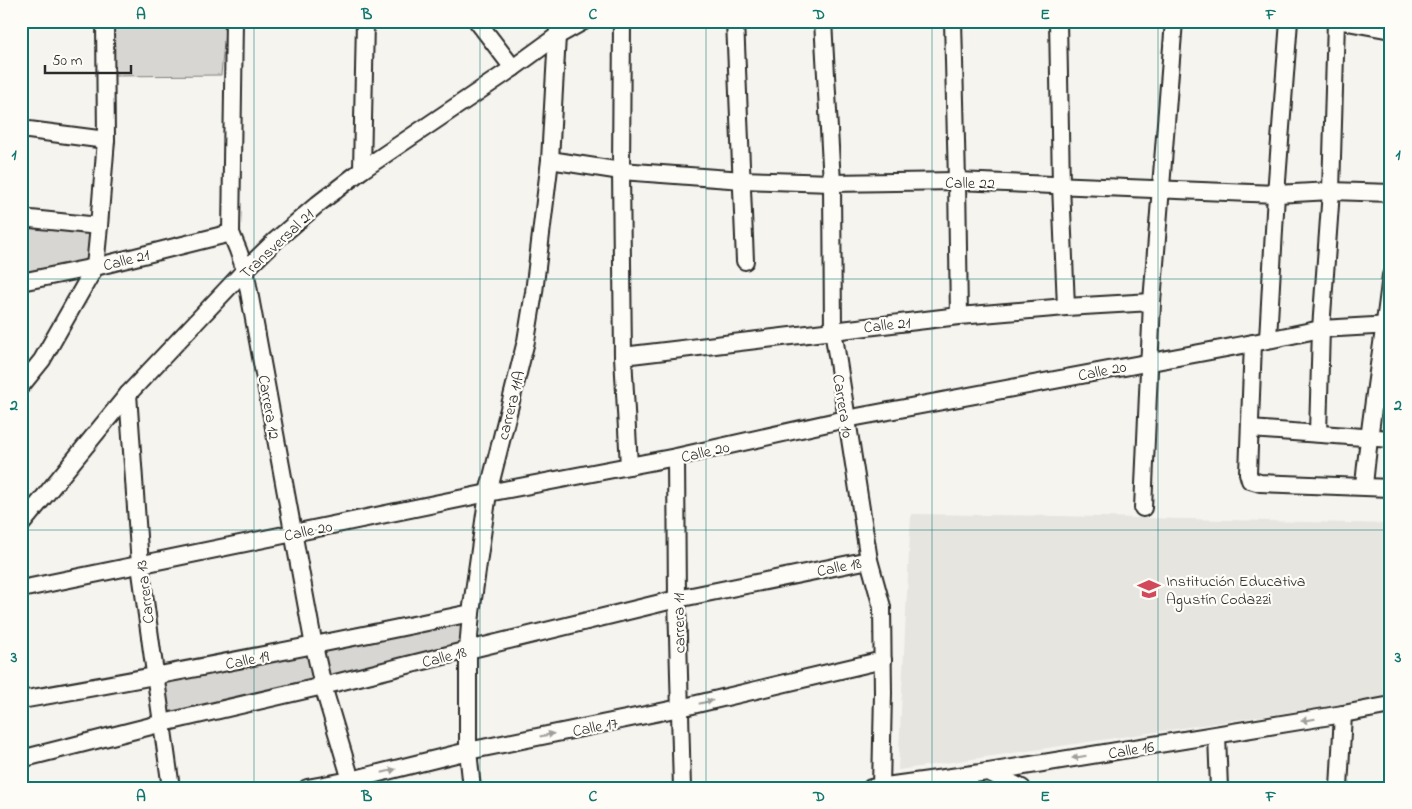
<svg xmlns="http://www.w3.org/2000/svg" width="1412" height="809" viewBox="0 0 1412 809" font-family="'Indie Flower',sans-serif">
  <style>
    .built { fill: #e6e5e0 }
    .green { fill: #d7d6d2; stroke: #81807e }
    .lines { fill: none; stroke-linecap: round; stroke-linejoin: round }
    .minor-casing { stroke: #2b2b2b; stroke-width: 20 }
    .minor { stroke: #fdfcf7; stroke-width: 16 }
    .oneway { fill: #9e9e9b }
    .grid { fill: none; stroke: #0f766e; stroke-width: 1; stroke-opacity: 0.55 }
    .labels { text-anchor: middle; stroke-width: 4.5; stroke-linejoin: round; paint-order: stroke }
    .street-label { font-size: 16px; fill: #2b2b2b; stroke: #fdfcf7 }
    .poi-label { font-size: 16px; fill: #2b2b2b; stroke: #fdfcf7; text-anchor: start }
    .neatline { fill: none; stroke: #0f766e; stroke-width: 2 }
    .grid-label { font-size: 16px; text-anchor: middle; font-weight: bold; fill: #0f766e }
  </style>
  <rect width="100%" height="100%" fill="#f5f4ef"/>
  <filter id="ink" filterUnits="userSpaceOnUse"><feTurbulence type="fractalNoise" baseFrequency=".02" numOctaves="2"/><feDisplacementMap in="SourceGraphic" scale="10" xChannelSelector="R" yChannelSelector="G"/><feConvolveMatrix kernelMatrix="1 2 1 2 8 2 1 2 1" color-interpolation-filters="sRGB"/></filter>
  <g filter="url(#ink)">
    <polygon class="built" points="911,514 1059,516 1391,524 1391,697 898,770"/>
    <g class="green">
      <polygon points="109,21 226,21 221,75 111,76"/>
      <polygon points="21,221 97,229 93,264 21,279"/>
      <polygon points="468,617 465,647 326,682 318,649"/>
      <polygon points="311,651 318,683 166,718 158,680"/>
    </g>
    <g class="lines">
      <defs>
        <g id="minor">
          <polyline points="234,21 231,233 238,250 245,270 314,646 323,686 351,780 352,788"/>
          <polyline points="477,21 513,68"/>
          <polyline points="622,21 621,171 623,356 629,466"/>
          <polyline points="735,21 745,261"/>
          <polyline points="823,21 832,183 833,330 869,560 882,607 883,693 881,788"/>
          <polyline points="953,21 957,181 959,316"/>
          <polyline points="1058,21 1061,185 1066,307"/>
          <polyline points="1342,21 1391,30"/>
          <polyline points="21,129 106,140"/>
          <polyline points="550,160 621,171 743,180 832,183 957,181 1276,194 1331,191 1391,193"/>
          <polyline points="362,170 365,21"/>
          <polyline points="21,218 99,226"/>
          <polyline points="21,282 95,267 231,233"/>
          <polyline points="1268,339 1276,194 1289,21"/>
          <polyline points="1253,343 1248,473 1250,480 1260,483 1391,488"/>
          <polyline points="623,356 959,316 1066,307 1152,302"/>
          <polyline points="21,386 42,360 95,267 99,226 106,140 105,21"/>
          <polyline points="128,394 140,565 171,788"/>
          <polyline points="1250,429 1391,439"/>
          <polyline points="1318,433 1321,329 1331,191 1336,21"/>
          <polyline points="676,457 677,599 682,788"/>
          <path d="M1364 486C1370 416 1383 346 1391 275"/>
          <polyline points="1143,508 1152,302 1174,21"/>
          <polyline points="21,525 128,394 245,270 276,240 318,204 362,170 513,68 557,36 584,21"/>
          <polyline points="21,589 488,493 676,457 846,419 1253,343 1321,329 1391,325"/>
          <path d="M21 700C172 674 322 644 471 613"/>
          <polyline points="1217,735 1219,788"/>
          <polyline points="21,759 163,723 323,686 468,650 677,599 869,560"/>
          <polyline points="988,772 1022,788"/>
          <polyline points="307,788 351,780 468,751 680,708 883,660"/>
          <polyline points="472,788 468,751 468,650 471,613 488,493 526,341 534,292 550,160 557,36 560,21"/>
          <polyline points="871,788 988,772 1343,714 1391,705"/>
          <polyline points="1339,788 1343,714"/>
        </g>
      </defs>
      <use href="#minor" class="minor-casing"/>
      <use href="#minor" class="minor"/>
    </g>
    <defs><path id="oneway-solid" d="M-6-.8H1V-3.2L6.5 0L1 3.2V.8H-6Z" transform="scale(1.25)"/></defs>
    <g class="oneway">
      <use href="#oneway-solid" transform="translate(706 702) rotate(-13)"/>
      <use href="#oneway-solid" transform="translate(1308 720) rotate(171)"/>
      <use href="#oneway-solid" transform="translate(547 735) rotate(-11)"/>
      <use href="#oneway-solid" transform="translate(1079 757) rotate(171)"/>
      <use href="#oneway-solid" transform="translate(389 771) rotate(-14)"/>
    </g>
  </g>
  <path class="grid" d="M254 21V788M480 21V788M706 21V788M932 21V788M1158 21V788M21 279H1391M21 530H1391"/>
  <defs>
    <symbol id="university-bare" viewBox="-9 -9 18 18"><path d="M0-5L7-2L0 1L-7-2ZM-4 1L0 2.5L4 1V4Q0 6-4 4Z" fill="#d1495b" stroke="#fdfcf7" stroke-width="2.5" paint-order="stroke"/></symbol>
  </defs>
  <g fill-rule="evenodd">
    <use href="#university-bare" x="1133" y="573" width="32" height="32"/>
  </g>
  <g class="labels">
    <g class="street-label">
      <text transform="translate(970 182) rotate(1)" y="6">Calle 22</text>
      <text transform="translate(276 243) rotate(-43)" y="6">Transversal 21</text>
      <text transform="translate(126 259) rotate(-14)" y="6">Calle 21</text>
      <text transform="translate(887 324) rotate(-6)" y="6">Calle 21</text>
      <text transform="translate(1102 370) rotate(-11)" y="6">Calle 20</text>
      <text transform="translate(510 405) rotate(-76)" y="6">carrera 11A</text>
      <text transform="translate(844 406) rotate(81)" y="6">Carrera 10</text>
      <text transform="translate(270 407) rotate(80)" y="6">Carrera 12</text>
      <text transform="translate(705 451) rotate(-13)" y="6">Calle 20</text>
      <text transform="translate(308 530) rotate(-12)" y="6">Calle 20</text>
      <text transform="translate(839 566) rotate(-11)" y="6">Calle 18</text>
      <text transform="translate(144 592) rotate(-97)" y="6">Carrera 13</text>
      <text transform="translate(678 623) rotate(-91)" y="6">carrera 11</text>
      <text transform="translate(444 656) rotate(-14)" y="6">Calle 18</text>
      <text transform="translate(247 659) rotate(-11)" y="6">Calle 19</text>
      <text transform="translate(595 726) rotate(-11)" y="6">Calle 17</text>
      <text transform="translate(1131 749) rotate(-9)" y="6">Calle 16</text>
    </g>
    <g class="poi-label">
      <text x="1166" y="586">Institución Educativa<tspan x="1166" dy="18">Agustín Codazzi</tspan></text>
    </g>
  </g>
  <rect width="1412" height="809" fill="none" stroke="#fdfcf7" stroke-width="55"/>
  <path d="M45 65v8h86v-8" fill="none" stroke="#2b2b2b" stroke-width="2.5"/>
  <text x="52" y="65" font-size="15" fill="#2b2b2b" stroke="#fdfcf7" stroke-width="4" paint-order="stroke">50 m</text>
  <rect x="28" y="28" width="1356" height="754" class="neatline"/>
  <g class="grid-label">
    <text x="141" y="19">A</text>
    <text x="367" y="19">B</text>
    <text x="593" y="19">C</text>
    <text x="819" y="19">D</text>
    <text x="1045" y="19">E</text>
    <text x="1271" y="19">F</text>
    <text x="14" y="159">1</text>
    <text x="1398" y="159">1</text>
    <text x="14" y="410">2</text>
    <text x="1398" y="410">2</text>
    <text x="14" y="662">3</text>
    <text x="1398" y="662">3</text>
    <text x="141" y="801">A</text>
    <text x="367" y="801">B</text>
    <text x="593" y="801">C</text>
    <text x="819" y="801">D</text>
    <text x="1045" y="801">E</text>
    <text x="1271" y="801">F</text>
  </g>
</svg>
